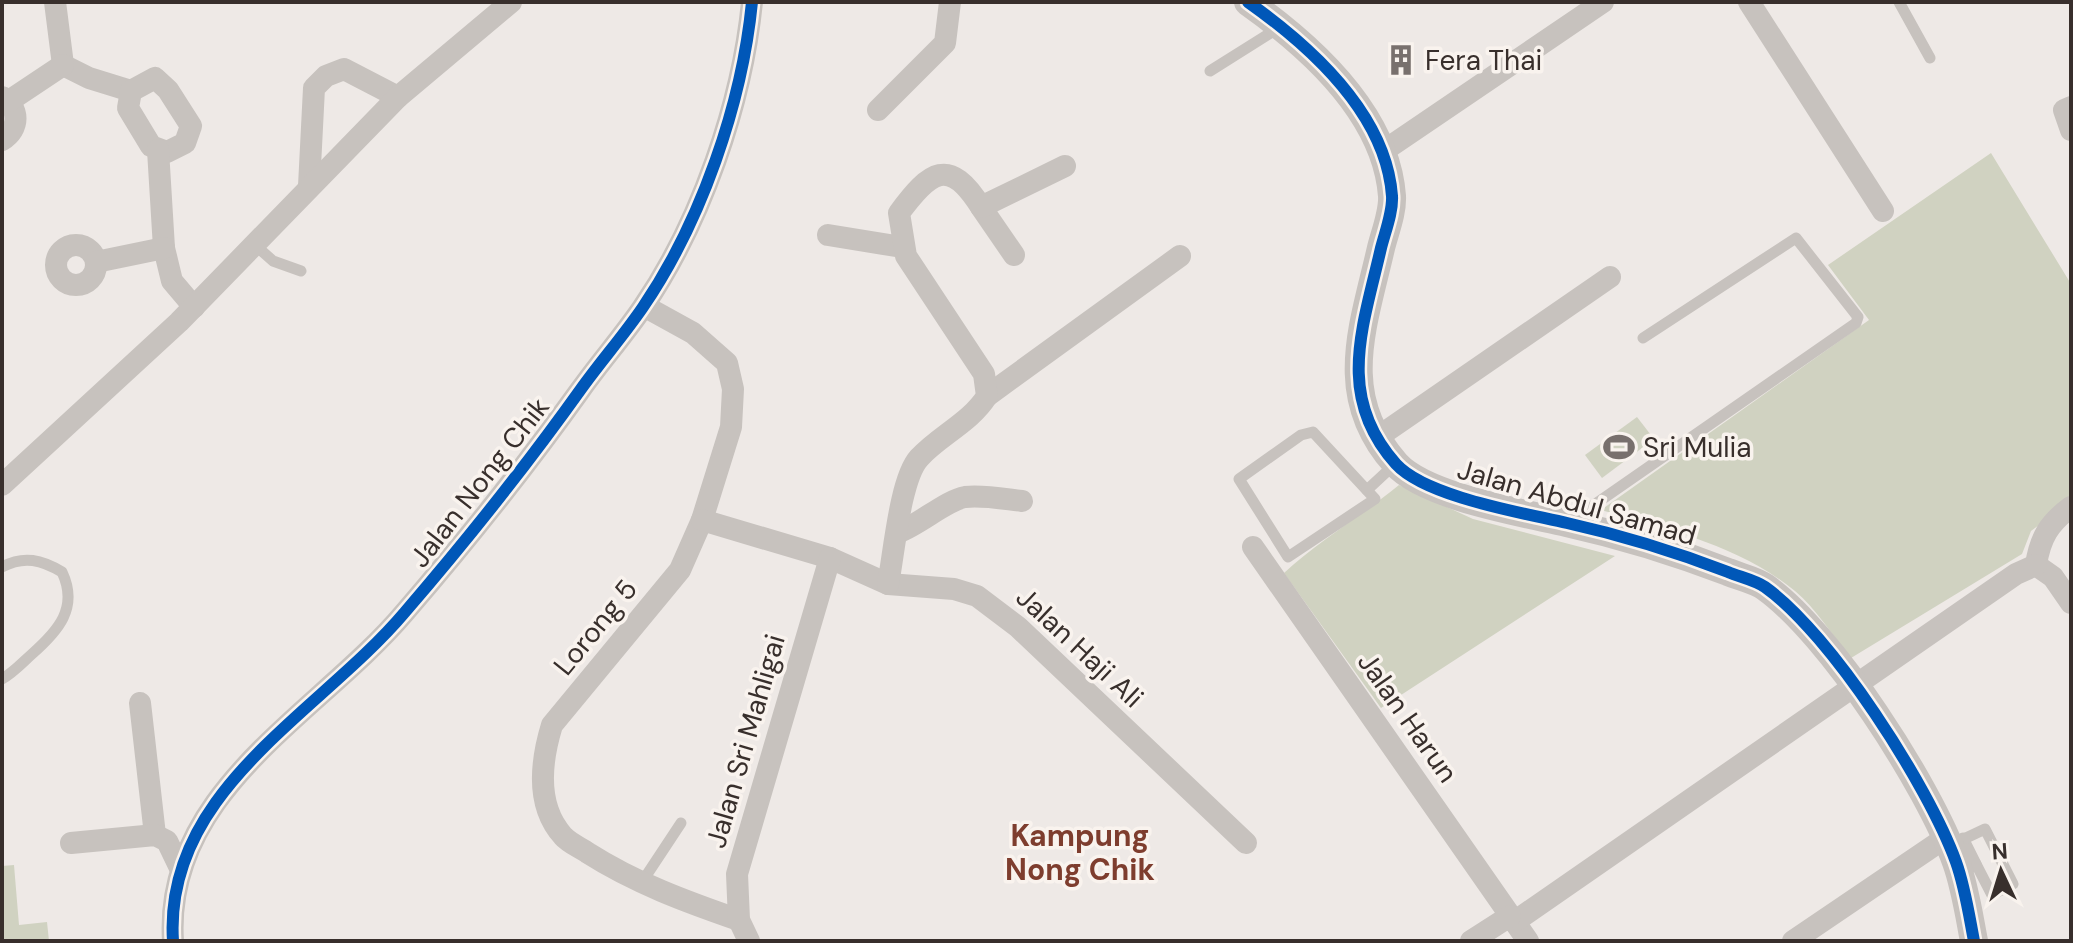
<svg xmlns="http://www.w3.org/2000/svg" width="2073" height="943" viewBox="0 0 2073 943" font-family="'DM Sans',sans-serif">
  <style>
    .green { fill: #d0d2c1 }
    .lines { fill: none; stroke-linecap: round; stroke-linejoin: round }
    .service { stroke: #c7c2be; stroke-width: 11 }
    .minor { stroke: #c7c2be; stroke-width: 22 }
    .tertiary { stroke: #c7c2be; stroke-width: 28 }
    .cycleway-casing { stroke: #f9f3ee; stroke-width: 17 }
    .cycleway { stroke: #0057b8; stroke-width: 12 }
    .labels { text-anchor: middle; stroke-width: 7; stroke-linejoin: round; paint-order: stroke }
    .poi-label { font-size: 28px; fill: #382f2c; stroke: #f9f3ee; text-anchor: start }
    .street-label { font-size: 28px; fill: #382f2c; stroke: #f9f3ee }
    .neighbourhood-label { font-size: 30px; font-weight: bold; fill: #7e3d2e; stroke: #f9f3ee }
  </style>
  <rect width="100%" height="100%" fill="#eee9e6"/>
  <g class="green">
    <path d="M1991 153 2071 284V501L2031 531 2022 554 1851 658C1833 637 1816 608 1795 591 1740 546 1668 529 1601 510L1869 320 1828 265Z"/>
    <polygon points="1637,417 1654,439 1602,478 1585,455"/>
    <path d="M1399 485 1473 519 1615 556 1381 708 1284 573C1320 540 1361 516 1399 485Z"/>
    <polygon points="14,865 19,925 47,922 49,941 2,941 2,866"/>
  </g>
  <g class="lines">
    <g class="service">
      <polyline points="1899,2 1930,58"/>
      <polyline points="1210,71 1280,27"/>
      <polyline points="254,244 273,261 301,271"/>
      <polygon points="1313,432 1375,499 1288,557 1239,479 1301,435"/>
      <polyline points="1367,490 1395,464"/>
      <polyline points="1576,524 1591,507 1856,323 1858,317 1796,238 1643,338"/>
      <path d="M2 567C24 555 42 560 62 572 79 608 58 631 32 654 22 663 13 673 2 679"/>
      <polyline points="1963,838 1976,864"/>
      <polyline points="1949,846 1985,829 2013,884 1992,895 1976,864 1962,873"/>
      <polyline points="642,882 681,823"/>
    </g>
    <g class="minor">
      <polyline points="55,2 63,65"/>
      <polyline points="1749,2 1883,211"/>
      <polyline points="63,65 89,78 131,91"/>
      <polygon points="155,78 168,90 191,126 185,143 167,152 151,146 128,108 131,91"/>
      <path d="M2 97C20 108 20 129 2 140"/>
      <polyline points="9,101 63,65"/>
      <polyline points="2071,107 2064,110 2071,130"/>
      <polyline points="878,110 945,43 950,2"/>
      <polyline points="158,150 164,248 172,281 194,307"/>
      <polyline points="1382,152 1603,2"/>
      <polyline points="309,186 314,88 326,76 344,69 398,97"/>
      <polyline points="981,207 1014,255"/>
      <polyline points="828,235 902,247"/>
      <circle cx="76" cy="265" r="20"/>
      <polyline points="96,262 164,248"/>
      <path d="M644 306 693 333 727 363 733 389 731 427 702 520 680 570 552 725C541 761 535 805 563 836 569 843 581 848 588 853 635 883 687 902 739 920"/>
      <polyline points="987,396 1180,256"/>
      <polyline points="1375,439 1610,277"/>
      <polyline points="2,485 179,322 398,97 511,2"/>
      <polyline points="702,520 830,558 888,584 954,589 977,596 1018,627 1246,843"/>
      <path d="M899 532C920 524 947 500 965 497 984 495 1004 499 1022 501"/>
      <polyline points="1253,547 1528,941"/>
      <path d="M2036 565C2040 538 2049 523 2071 507"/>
      <polyline points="2036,565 2053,577 2071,603"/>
      <path d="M888 584C894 554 900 479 919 458 940 435 970 423 987 396L984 374 906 256 899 213C930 171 949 156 981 207L1065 166"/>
      <polyline points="140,703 155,835"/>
      <polyline points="71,843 155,835 167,841 180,868"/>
      <polyline points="1514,922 2016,574 2036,565"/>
      <path d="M173 941C163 790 320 713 405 612 467 540 526 466 581 389 601 361 624 335 643 307 701 222 742 104 752 2"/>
      <polyline points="749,941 739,920 737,874 830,558"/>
      <polyline points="1471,941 1510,916"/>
      <polyline points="1793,941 1945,838"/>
    </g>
    <path class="tertiary" d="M1248 2C1310 46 1386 113 1392 196 1393 212 1385 232 1381 248 1363 327 1335 396 1396 464 1426 497 1524 513 1567 523 1621 535 1676 552 1728 572 1740 577 1755 580 1765 587 1831 634 1928 785 1956 862 1965 887 1969 915 1974 941"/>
    <defs>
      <g id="cycleway">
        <path d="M1248 2C1310 46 1386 113 1392 196 1393 212 1385 232 1381 248 1363 327 1335 396 1396 464 1426 497 1524 513 1567 523 1621 535 1676 552 1728 572 1740 577 1755 580 1765 587 1831 634 1928 785 1956 862 1965 887 1969 915 1974 941"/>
        <path d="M173 941C163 790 320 713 405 612 467 540 526 466 581 389 601 361 624 335 643 307 701 222 742 104 752 2"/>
      </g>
    </defs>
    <use href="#cycleway" class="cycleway-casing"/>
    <use href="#cycleway" class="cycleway"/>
  </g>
  <defs>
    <symbol id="building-bare" viewBox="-9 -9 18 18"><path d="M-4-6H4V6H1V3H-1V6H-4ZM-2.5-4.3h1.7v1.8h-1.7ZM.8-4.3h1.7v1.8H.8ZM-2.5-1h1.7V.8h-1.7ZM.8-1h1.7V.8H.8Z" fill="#78706d" stroke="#f9f3ee" stroke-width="2.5" paint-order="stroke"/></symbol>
    <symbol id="stadium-bare" viewBox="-9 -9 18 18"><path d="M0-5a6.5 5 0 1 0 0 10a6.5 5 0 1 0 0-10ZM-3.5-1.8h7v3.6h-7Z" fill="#78706d" stroke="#f9f3ee" stroke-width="2.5" paint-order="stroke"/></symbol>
  </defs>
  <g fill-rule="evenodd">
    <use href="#building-bare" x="1379" y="38" width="44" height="44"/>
    <use href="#stadium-bare" x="1597" y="425" width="44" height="44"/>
  </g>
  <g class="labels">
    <g class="poi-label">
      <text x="1425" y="70">Fera Thai</text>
      <text x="1643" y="457">Sri Mulia</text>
    </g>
    <g class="street-label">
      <text transform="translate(479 482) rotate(-52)" y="10">Jalan Nong Chik</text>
      <text transform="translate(1577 502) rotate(16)" y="10">Jalan Abdul Samad</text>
      <text transform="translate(595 627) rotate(-51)" y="10">Lorong 5</text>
      <text transform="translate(1080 647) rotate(43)" y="10">Jalan Haji Ali</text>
      <text transform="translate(1408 717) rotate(55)" y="10">Jalan Harun</text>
      <text transform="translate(745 741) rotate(-74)" y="10">Jalan Sri Mahligai</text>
    </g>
    <g class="neighbourhood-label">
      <text x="1080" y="846">Kampung<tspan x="1080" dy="34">Nong Chik</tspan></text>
    </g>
  </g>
  <rect width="2073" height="943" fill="none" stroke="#382f2c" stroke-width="8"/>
  <g transform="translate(2001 871) rotate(356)" stroke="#f9f3ee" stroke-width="6" paint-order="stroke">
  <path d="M0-6L14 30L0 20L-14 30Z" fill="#382f2c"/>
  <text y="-12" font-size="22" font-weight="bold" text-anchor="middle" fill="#382f2c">N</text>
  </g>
</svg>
